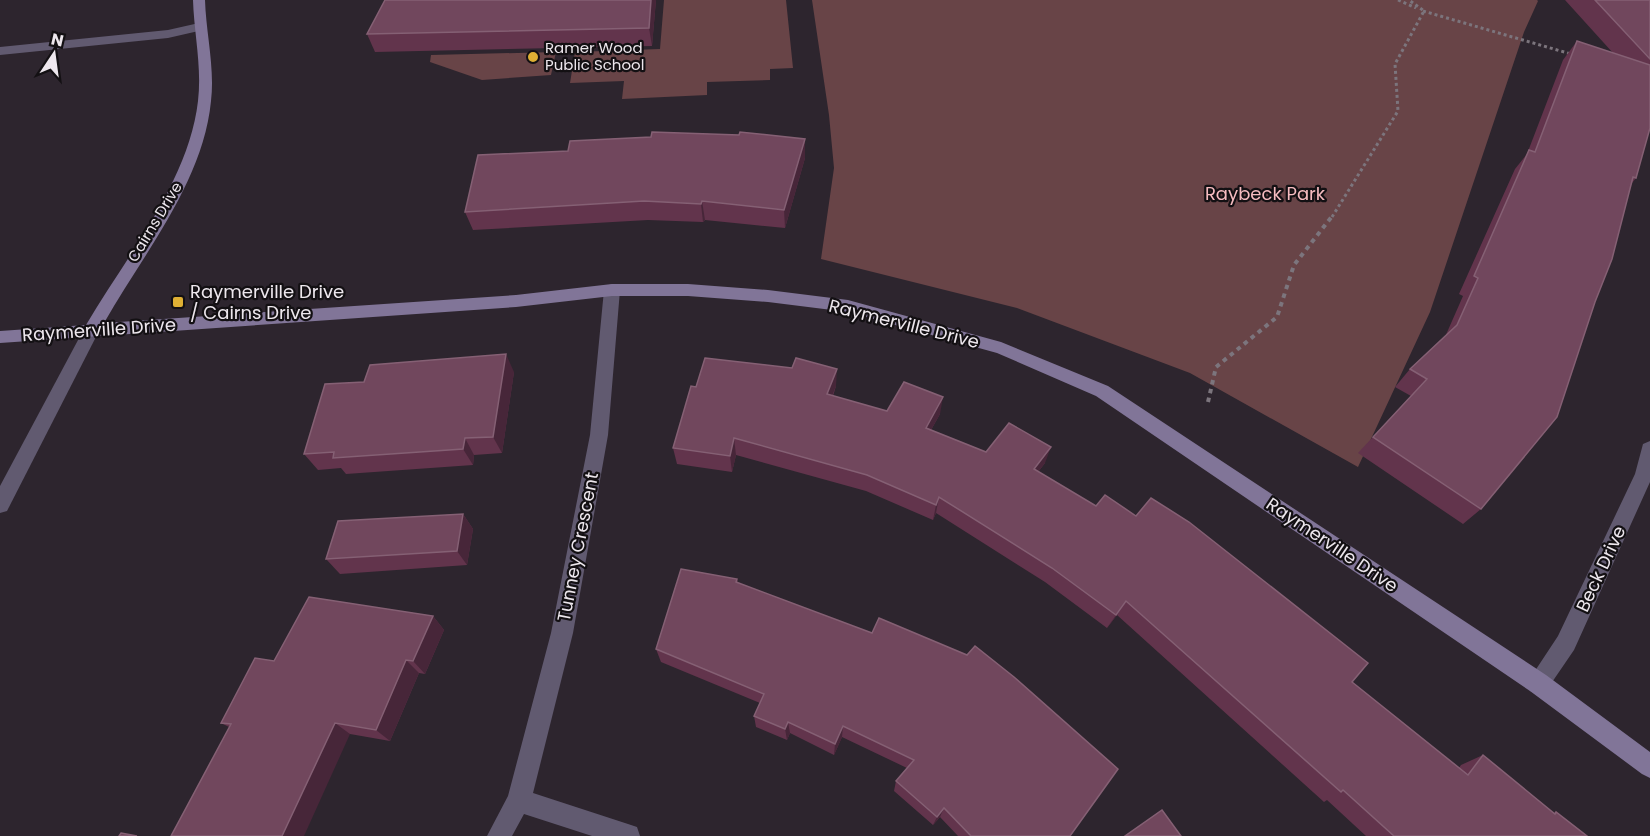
<svg xmlns="http://www.w3.org/2000/svg" width="1650" height="836" viewBox="0 0 1650 836" font-family="Poppins,sans-serif">
  <style>
    .green { fill: #684447 }
    .lines { fill: none; stroke-linecap: round; stroke-linejoin: round }
    .path-far1 { stroke: #7c757d; stroke-width: 3; stroke-dasharray: 3 3; stroke-linecap: butt }
    .path { stroke: #7c757d; stroke-width: 4; stroke-dasharray: 4.5 4.5; stroke-linecap: butt }
    .street { fill: #615a70; fill-rule: evenodd }
    .secondary { fill: #817598; fill-rule: evenodd }
    .wall { fill: #62344c }
    .shaded-wall { fill: #472639 }
    .building { fill: #71475d; stroke: #856074; stroke-width: 1.5 }
    .poi-dot { fill: #dfb034; stroke: #131013; stroke-width: 2 }
    .labels { text-anchor: middle; stroke-width: 4.5; stroke-linejoin: round; paint-order: stroke }
    .far-poi-label { font-size: 15px; fill: #ede7ed; stroke: #131013; text-anchor: start }
    .far-street-label { font-size: 15px; fill: #ede7ed; stroke: #131013 }
    .park-label { font-size: 18px; fill: #f6bcc0; stroke: #131013 }
    .poi-label { font-size: 18px; fill: #ede7ed; stroke: #131013; text-anchor: start }
    .street-label { font-size: 18px; fill: #ede7ed; stroke: #131013 }
  </style>
  <rect width="100%" height="100%" fill="#2d252e"/>
  <g class="green">
    <polygon points="664,0 786,0 793,68 770,69 770,80 707,82 707,95 622,99 624,81 570,83 575,52 660,49"/>
    <polygon points="812,0 1537,0 1538,1 1524,32 1430,312 1358,467 1190,373 1017,308 821,259 834,168 829,115"/>
    <polygon points="556,52 551,75 482,80 430,62 431,55"/>
  </g>
  <g class="lines">
    <g class="path-far1">
      <polyline points="1398,0 1416,8"/>
      <polyline points="1423,11 1571,54"/>
      <polyline points="1332,217 1398,111 1395,64 1424,11 1409,0"/>
    </g>
    <polyline class="path" points="1208,402 1216,367 1277,317 1294,265 1333,215"/>
    <g class="street">
      <polygon points="199,23 203,24 203,30 168,38 0,55 0,47 168,30"/>
      <polygon points="612,284 618,286 620,290 608,435 573,633 533,793 628,824 637,827 640,836 592,836 524,814 512,836 487,836 508,796 551,633 590,435 604,290 606,286"/>
      <polygon points="91,325 97,327 99,331 7,511 0,513 0,486 85,327"/>
      <polygon points="1650,441 1650,482 1574,650 1546,691 1538,694 1530,691 1527,683 1558,636 1635,474 1643,444"/>
    </g>
    <path class="secondary" d="M193 0H205C206 33 215 68 211 101 203 183 143 254 104 323L516 295 612 284H688L768 290 848 300 1001 342 1108 386 1546 675 1650 752V778L1642 774 1530 691 1096 396 997 353 848 312 768 302 688 296H612L516 307 0 343V331L86 325C126 257 189 181 198 101 202 67 194 33 193 0Z"/>
  </g>
  <g class="wall">
    <polygon points="385,0 656,0 652,46 375,52 367,34"/>
    <polygon points="1565,0 1650,0 1650,128 1636,178 1632,183 1481,509 1463,524 1358,453 1411,396 1395,387 1410,369 1445,337 1463,296 1459,294 1515,169 1527,154 1563,60 1577,41 1613,53"/>
    <polygon points="805,139 805,158 785,228 705,220 703,222 648,220 473,230 465,212 568,151"/>
    <polygon points="514,372 502,453 474,455 473,465 346,474 341,468 318,470 304,454 364,382"/>
    <polygon points="836,386 833,396 887,411 940,414 931,430 986,452 1045,463 1038,472 1352,682 1459,768 1461,765 1483,755 1553,813 1556,812 1587,836 1366,836 1327,800 1324,802 1117,615 1107,628 1045,582 936,513 933,520 866,491 736,455 732,472 677,464 673,448"/>
    <polygon points="463,514 473,529 467,565 340,574 326,559"/>
    <polygon points="737,579 738,583 1070,836 958,836 940,817 933,825 894,791 896,781 907,768 842,737 834,755 790,733 787,740 756,727 754,716 760,703 661,662 656,649"/>
    <polygon points="433,616 444,630 425,674 419,673 390,741 350,734 229,727 221,723 274,661"/>
  </g>
  <g class="shaded-wall">
    <polygon points="651,0 656,0 652,46 649,28"/>
    <polygon points="805,139 805,158 785,228 784,210"/>
    <polygon points="702,201 705,220 703,222 701,204"/>
    <polygon points="506,354 514,372 502,453 493,437"/>
    <polygon points="837,369 836,386 826,411 827,394"/>
    <polygon points="943,397 940,414 923,444 926,428"/>
    <polygon points="465,438 474,455 473,465 463,449"/>
    <polygon points="734,438 736,455 732,472 730,456"/>
    <polygon points="1051,447 1045,463 1028,485 1034,469"/>
    <polygon points="939,497 936,513 933,520 936,505"/>
    <polygon points="463,514 473,529 467,565 457,551"/>
    <polygon points="1126,601 1117,615 1107,628 1116,615"/>
    <polygon points="433,616 444,630 425,674 413,661"/>
    <polygon points="406,660 419,673 390,741 376,730"/>
    <polygon points="788,722 790,733 787,740 785,729"/>
    <polygon points="335,723 350,734 304,836 282,836"/>
    <polygon points="843,726 842,737 834,755 835,744"/>
    <polygon points="944,808 940,817 933,825 937,817"/>
  </g>
  <g class="building">
    <polygon points="385,0 651,0 649,28 367,34"/>
    <polygon points="1595,0 1650,0 1650,59"/>
    <polygon points="1577,41 1650,65 1650,128 1636,178 1633,177 1612,259 1595,302 1557,417 1481,509 1373,437 1427,379 1410,369 1457,325 1478,278 1474,276 1529,150 1535,152"/>
    <polygon points="652,132 739,135 740,132 805,139 784,210 702,201 701,204 644,201 465,212 478,155 568,151 570,141 651,137"/>
    <polygon points="506,354 493,437 465,438 463,449 333,458 334,452 304,454 325,384 364,382 370,365"/>
    <polygon points="705,358 792,368 796,358 837,369 827,394 887,411 904,382 943,397 926,428 986,452 1009,423 1051,447 1034,469 1096,506 1105,495 1136,516 1151,498 1189,522 1368,663 1352,682 1468,775 1483,755 1555,814 1556,812 1587,836 1394,836 1343,790 1341,792 1126,601 1116,615 1052,568 939,497 936,505 867,475 734,438 730,456 673,448 691,386 696,387"/>
    <polygon points="463,514 457,551 326,559 338,521"/>
    <polygon points="681,569 737,579 736,582 872,633 879,618 967,655 975,646 1014,677 1118,769 1070,836 971,836 944,808 937,817 896,781 914,760 843,726 835,744 788,722 785,729 754,716 764,694 656,649"/>
    <polygon points="309,597 433,616 413,661 406,660 376,730 335,723 282,836 171,836 231,724 221,723 255,658 274,661"/>
    <polygon points="1162,810 1181,836 1125,836"/>
    <polygon points="121,833 137,836 119,836"/>
  </g>
  <g class="poi-dot">
    <circle cx="533" cy="57" r="6"/>
    <rect x="172" y="296" width="12" height="12" rx="3"/>
  </g>
  <g class="labels">
    <g class="far-poi-label">
      <text x="545" y="53">Ramer Wood<tspan x="545" dy="17">Public School</tspan></text>
    </g>
    <g class="far-street-label">
      <text transform="translate(155 222) rotate(-59)" y="5">Cairns Drive</text>
    </g>
    <g class="park-label">
      <text x="1265" y="200">Raybeck Park</text>
    </g>
    <g class="poi-label">
      <text x="190" y="298">Raymerville Drive<tspan x="190" dy="21">/ Cairns Drive</tspan></text>
    </g>
    <g class="street-label">
      <text transform="translate(904 324) rotate(14)" y="6">Raymerville Drive</text>
      <text transform="translate(99 330) rotate(-4)" y="6">Raymerville Drive</text>
      <text transform="translate(1332 545) rotate(34)" y="6">Raymerville Drive</text>
      <text transform="translate(578 547) rotate(-79)" y="6">Tunney Crescent</text>
      <text transform="translate(1601 569) rotate(-65)" y="6">Beck Drive</text>
    </g>
  </g>
  <g transform="translate(54 54) rotate(13)" stroke="#131013" stroke-width="4.5" paint-order="stroke">
  <path d="M0-4.5L10 22L0 15L-10 22Z" fill="#ede7ed"/>
  <text y="-9" font-size="16" font-weight="bold" text-anchor="middle" fill="#ede7ed">N</text>
  </g>
</svg>
